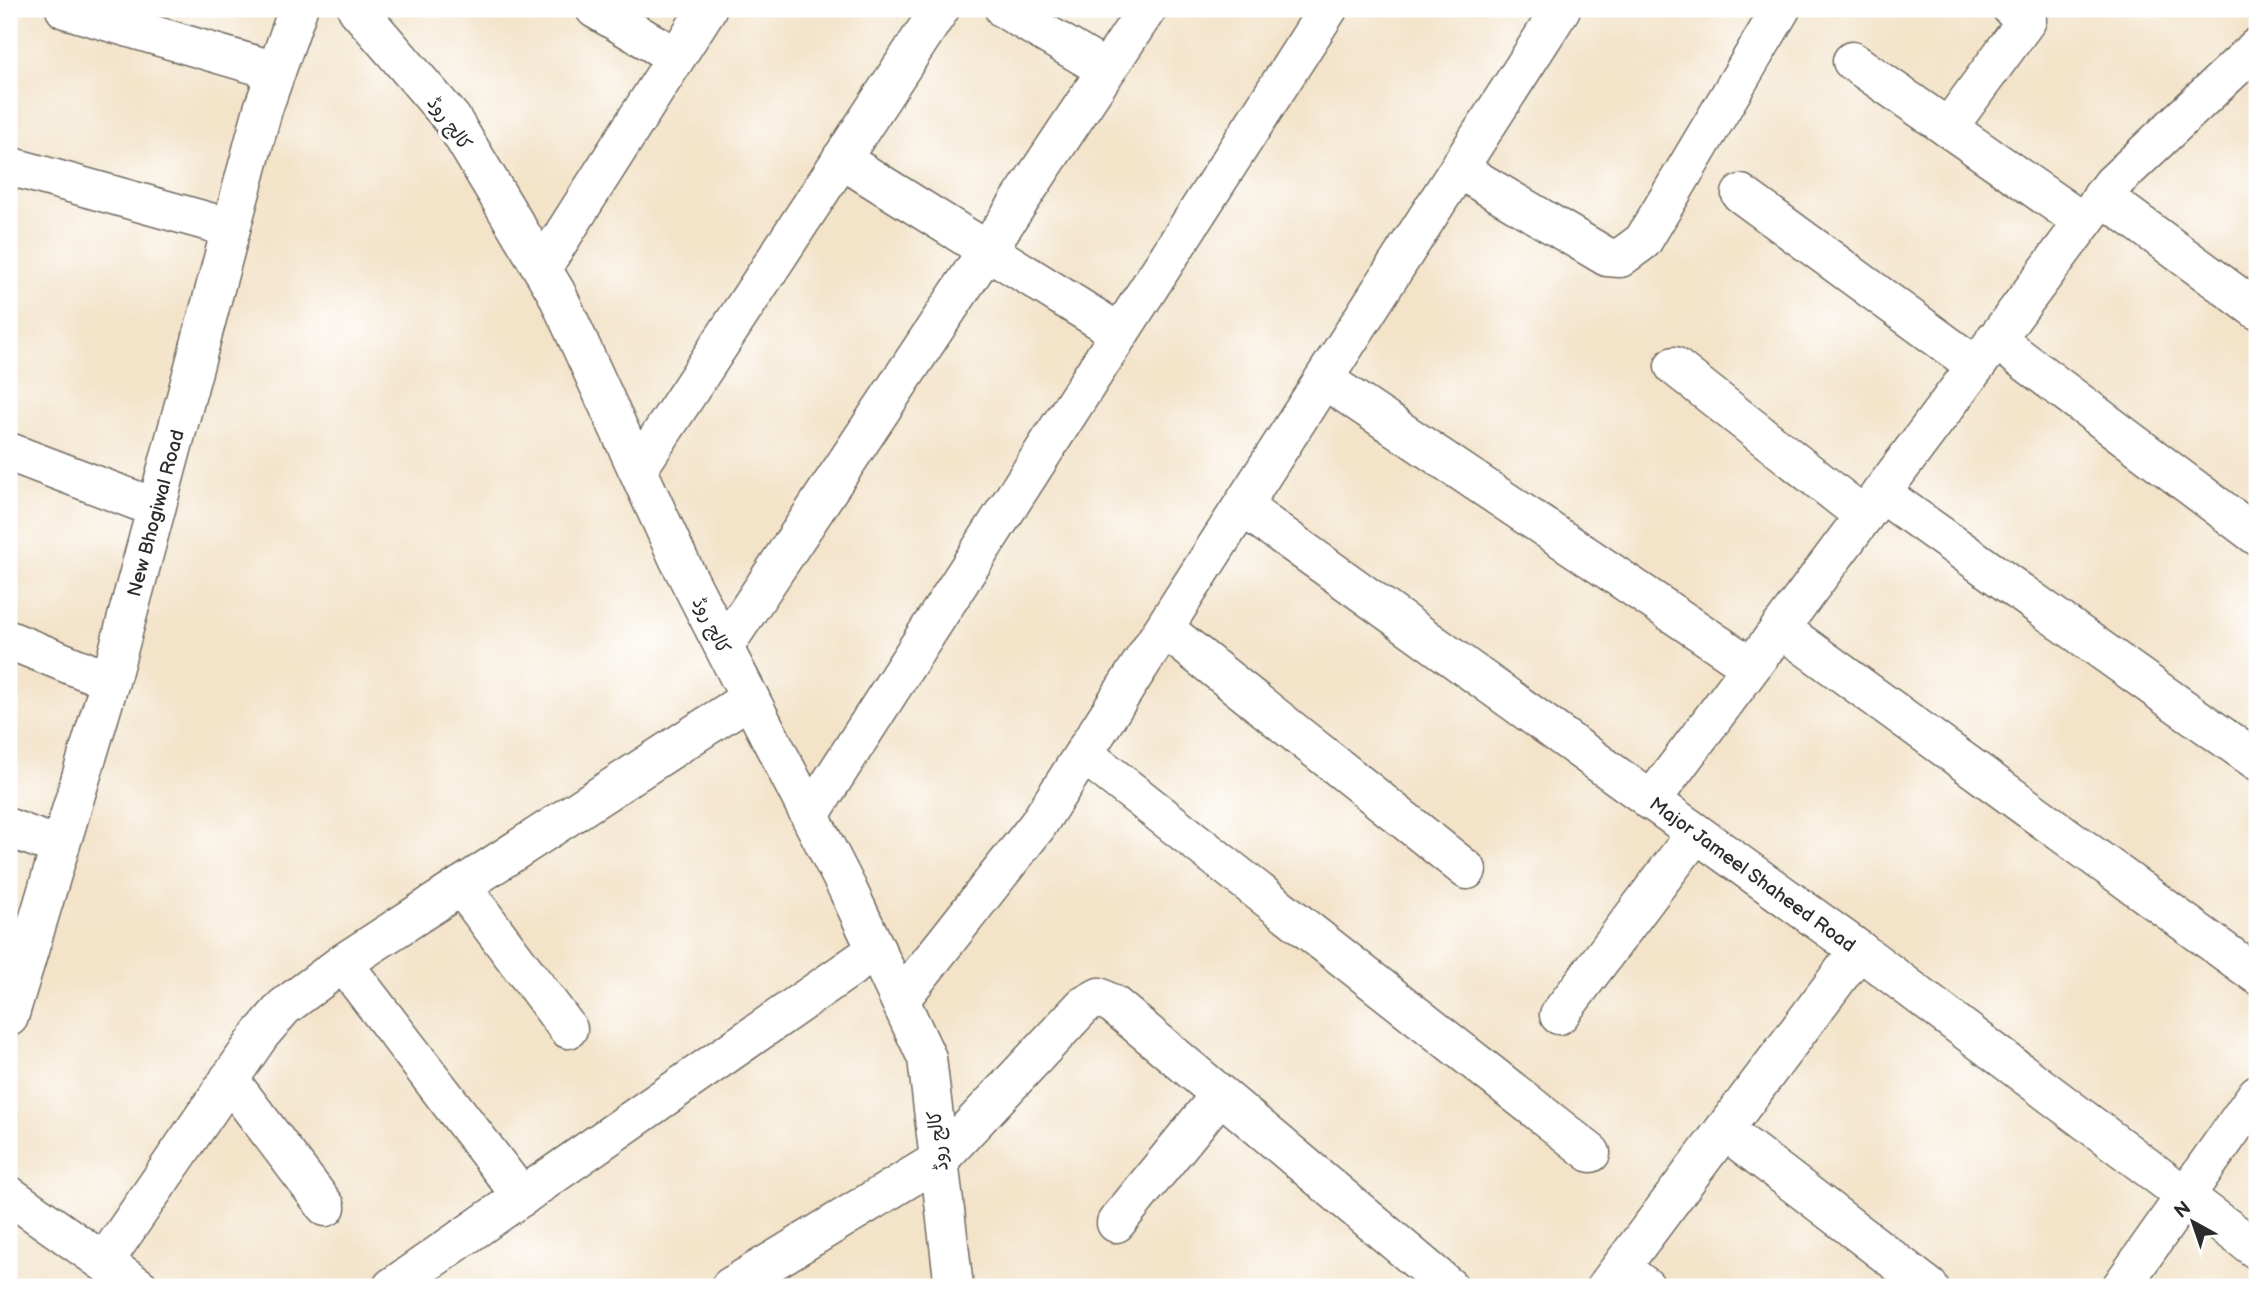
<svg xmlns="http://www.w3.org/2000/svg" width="2266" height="1296" viewBox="0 0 2266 1296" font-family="'Balsamiq Sans','Playpen Sans Arabic',sans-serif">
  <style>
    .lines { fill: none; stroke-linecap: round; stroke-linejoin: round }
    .minor-casing { stroke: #716b62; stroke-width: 41 }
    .minor { stroke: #fff; stroke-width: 38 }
    .labels { text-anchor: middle; stroke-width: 7; stroke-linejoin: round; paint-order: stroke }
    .street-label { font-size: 19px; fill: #2b2b2b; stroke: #fff }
  </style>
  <rect width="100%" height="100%" fill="#fff"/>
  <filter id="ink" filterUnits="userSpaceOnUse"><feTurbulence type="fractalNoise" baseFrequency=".0143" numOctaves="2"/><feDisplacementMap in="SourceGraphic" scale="14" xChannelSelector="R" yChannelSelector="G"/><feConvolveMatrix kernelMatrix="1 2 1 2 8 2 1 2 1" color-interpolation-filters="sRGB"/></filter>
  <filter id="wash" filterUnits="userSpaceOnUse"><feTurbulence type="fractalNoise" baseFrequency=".00686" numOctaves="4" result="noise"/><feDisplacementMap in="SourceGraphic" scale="28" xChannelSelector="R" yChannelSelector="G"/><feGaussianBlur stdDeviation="1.57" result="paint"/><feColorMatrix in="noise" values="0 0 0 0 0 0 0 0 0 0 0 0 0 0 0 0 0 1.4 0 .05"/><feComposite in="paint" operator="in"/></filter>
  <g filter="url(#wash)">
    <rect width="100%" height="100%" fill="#f3e3c9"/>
  </g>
  <g filter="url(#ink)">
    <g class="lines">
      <defs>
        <g id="minor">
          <polyline points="65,9 276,71"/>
          <polyline points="357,9 452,119 556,292 679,560 847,888 927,1058 954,1287"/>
          <polyline points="595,9 676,57"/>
          <polyline points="1004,9 1105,69"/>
          <polyline points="1852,61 2083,222"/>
          <polyline points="1948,128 2027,20 2012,9"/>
          <polyline points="841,159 1120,333"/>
          <polyline points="9,166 231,228"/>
          <polyline points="1460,170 1607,257 1620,258 1643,241 1781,9"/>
          <polyline points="1741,194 1976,366"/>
          <polyline points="2102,196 2257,310"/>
          <polyline points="542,268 707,9"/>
          <polyline points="1995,339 2257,536"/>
          <polyline points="1674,366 1864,516"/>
          <polyline points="1325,380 1740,659"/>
          <polyline points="9,452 156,508"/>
          <polyline points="638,469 940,9"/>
          <polyline points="1881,493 2257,761"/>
          <polyline points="1243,507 1859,950 2257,1250"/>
          <polyline points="1780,628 2257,975"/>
          <polyline points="1165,629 1467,870"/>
          <polyline points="9,640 110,681"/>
          <polyline points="724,647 1147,9"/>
          <polyline points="1084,754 1591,1153"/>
          <polyline points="1651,801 2112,184 2257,47"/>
          <polyline points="810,815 1328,9"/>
          <polyline points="9,828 60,847"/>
          <polyline points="461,886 568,1029"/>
          <polyline points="343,963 522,1197"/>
          <polyline points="900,1000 1037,826 1561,9"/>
          <polyline points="1559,1015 1696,833"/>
          <polyline points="9,1017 110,681 263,109 298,9"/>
          <polyline points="229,1079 326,1207"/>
          <polyline points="1724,1130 1929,1287"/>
          <polyline points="9,1195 139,1287"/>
          <polyline points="1116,1223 1220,1095"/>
          <polyline points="104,1262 260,1035 284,1007 343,963 750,698"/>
          <polyline points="1621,1268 1646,1287"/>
          <polyline points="392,1287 876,950"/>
          <polyline points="730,1287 939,1160 1083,1006 1099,997 1114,1005 1449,1287"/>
          <polyline points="1606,1287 1859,950"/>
          <polyline points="2121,1287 2257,1094"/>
        </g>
      </defs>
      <use href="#minor" class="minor-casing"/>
      <use href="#minor" class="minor"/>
    </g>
  </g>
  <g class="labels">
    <g class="street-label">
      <text transform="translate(450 123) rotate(54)" y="7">کالج روڈ</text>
      <text transform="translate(155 513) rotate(-75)" y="7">New Bhogiwal Road</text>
      <text transform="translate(712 625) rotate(63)" y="7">کالج روڈ</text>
      <text transform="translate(1753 874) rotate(36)" y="7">Major Jameel Shaheed Road</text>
      <text transform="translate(937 1141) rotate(-97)" y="7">کالج روڈ</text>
    </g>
  </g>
  <rect width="2266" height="1296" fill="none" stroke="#fff" stroke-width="35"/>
  <g transform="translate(2193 1222) rotate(320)" stroke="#ffffff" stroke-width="5" paint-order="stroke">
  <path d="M0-5L12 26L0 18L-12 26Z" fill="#2b2b2b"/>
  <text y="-10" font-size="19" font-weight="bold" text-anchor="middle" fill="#2b2b2b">N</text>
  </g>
</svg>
